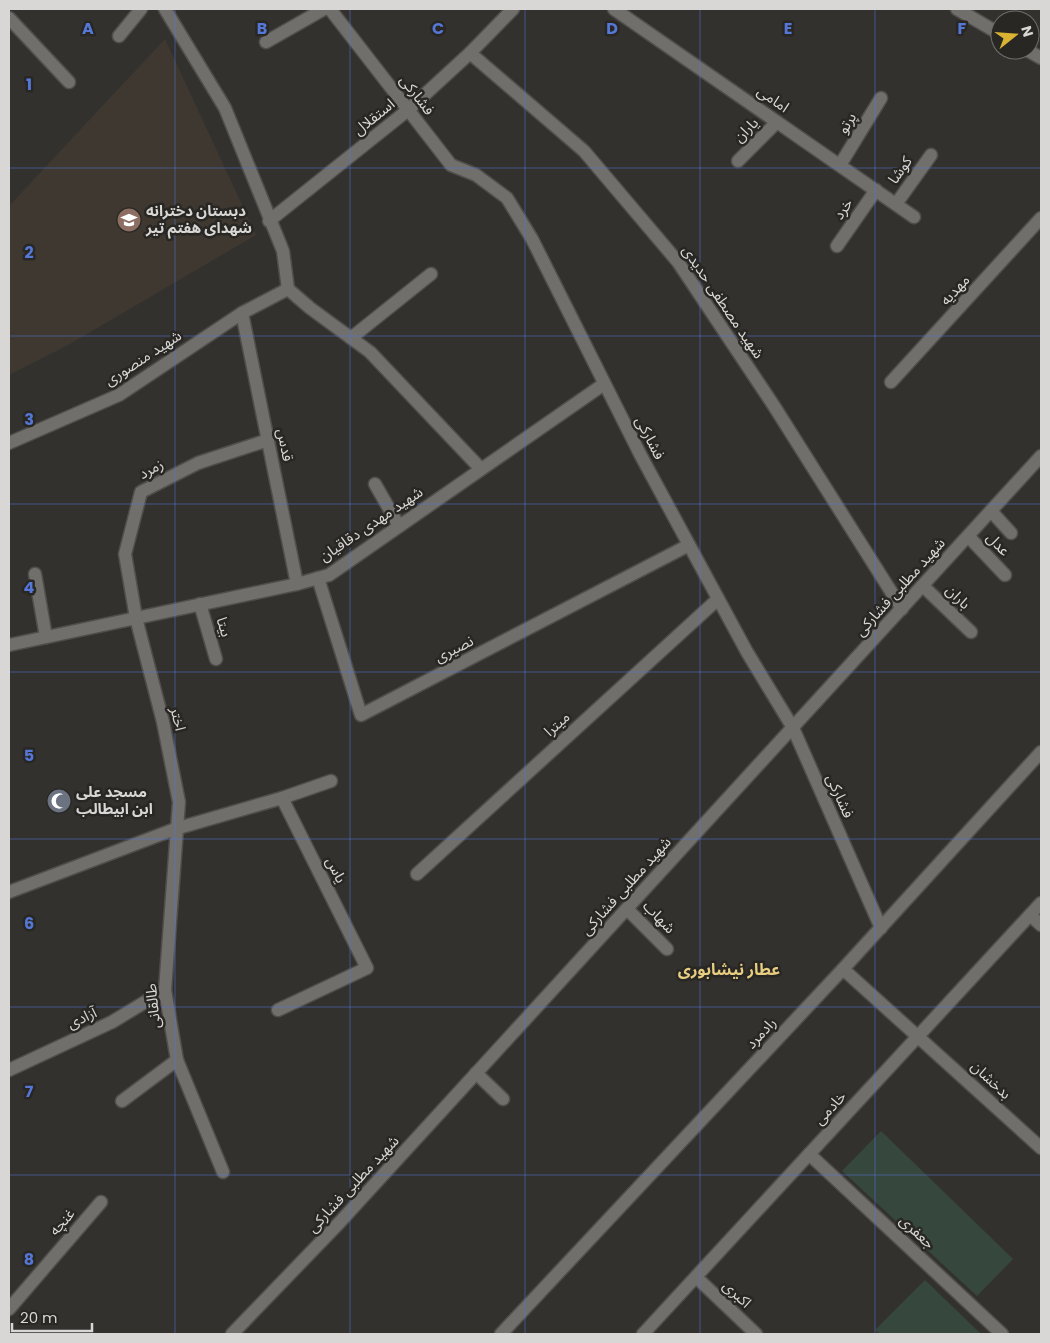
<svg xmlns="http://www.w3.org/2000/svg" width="1050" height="1343" viewBox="0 0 1050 1343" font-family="Poppins,'Noto Sans Arabic',sans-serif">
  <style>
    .built { fill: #3e3830 }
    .green { fill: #36473d }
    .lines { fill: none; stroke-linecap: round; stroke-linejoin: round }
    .minor-casing { stroke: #4f4e4b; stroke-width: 15 }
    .tertiary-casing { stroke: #4f4e4b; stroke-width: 15 }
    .minor { stroke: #716f6c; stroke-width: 12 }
    .tertiary { stroke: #716f6c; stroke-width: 12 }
    .grid { fill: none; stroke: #5577d7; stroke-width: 1; stroke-opacity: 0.55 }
    .labels { text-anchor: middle; stroke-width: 5; stroke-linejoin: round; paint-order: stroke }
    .street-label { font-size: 15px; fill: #d8d7d5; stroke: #282724 }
    .poi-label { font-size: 15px; font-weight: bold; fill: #d8d7d5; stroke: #282724; text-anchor: start }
    .neighbourhood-label { font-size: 16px; font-weight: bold; fill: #e9ce82; stroke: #282724 }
    .grid-label { font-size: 16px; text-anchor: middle; font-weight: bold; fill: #5577d7; stroke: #282724; stroke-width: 5; stroke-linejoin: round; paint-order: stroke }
  </style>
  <rect width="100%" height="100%" fill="#32312e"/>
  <polygon class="built" points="165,39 256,235 70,344 9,375 9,206"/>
  <g class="green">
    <polygon points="881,1131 1013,1259 977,1296 842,1171"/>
    <polygon points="925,1280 981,1334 880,1334 875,1330"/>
  </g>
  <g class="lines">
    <defs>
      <g id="minor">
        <polyline points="165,9 225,108 283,251 288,289 310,308 370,352 481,469"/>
        <polyline points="614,9 914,217"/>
        <polyline points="9,18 69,82"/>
        <polyline points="119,36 141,9"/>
        <polyline points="266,42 324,9"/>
        <polyline points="470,53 584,151 678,262 774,406 902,609"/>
        <polyline points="738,161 777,122"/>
        <polyline points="840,165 881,98"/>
        <polyline points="896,204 931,155"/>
        <polyline points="269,221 408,110 470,53 513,9"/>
        <polyline points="837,246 876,190"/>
        <polyline points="242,313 297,584"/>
        <polyline points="351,338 431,274"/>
        <polyline points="891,382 1041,218"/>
        <polyline points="9,443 119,395 242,313 288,289"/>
        <polyline points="375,484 399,526"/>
        <polyline points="991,511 1011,533"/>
        <polyline points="968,536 1005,575"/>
        <polyline points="35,574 46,637"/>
        <polyline points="318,578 361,715 689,545"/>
        <polyline points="923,586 971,632"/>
        <polyline points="200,604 216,659"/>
        <polyline points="9,645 297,584 329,575 604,384"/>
        <polyline points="282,798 331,781"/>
        <polyline points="417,874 718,599"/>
        <polyline points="9,892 175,829 282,798 367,968 278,1010"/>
        <polyline points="627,909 667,949"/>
        <polyline points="1030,915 1041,925"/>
        <polyline points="843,969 1041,1148"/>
        <polyline points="9,1070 112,1022 165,990"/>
        <polyline points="476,1073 503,1099"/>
        <polyline points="122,1101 177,1060"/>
        <polyline points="809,1154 1002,1334"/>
        <polyline points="223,1172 177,1060 165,990 179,802 163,722 136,618 125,554 141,492 198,463 268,440"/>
        <polyline points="696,1277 756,1334"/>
        <polyline points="9,1309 101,1202"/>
      </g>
      <g id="tertiary">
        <polyline points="330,9 451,165 476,175 507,198 532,239 641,456 747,652 793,728 881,928"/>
        <polyline points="957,9 1000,34"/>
        <polyline points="1027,50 1041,58"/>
        <polyline points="232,1334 340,1222 1041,456"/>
        <polyline points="501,1334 843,969 1041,752"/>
        <polyline points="643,1334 1041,903"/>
      </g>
    </defs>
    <use href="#minor" class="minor-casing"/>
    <use href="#tertiary" class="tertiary-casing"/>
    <use href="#minor" class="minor"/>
    <use href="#tertiary" class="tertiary"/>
  </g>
  <path class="grid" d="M175 9V1334M350 9V1334M525 9V1334M700 9V1334M875 9V1334M9 168H1041M9 336H1041M9 504H1041M9 672H1041M9 839H1041M9 1007H1041M9 1175H1041"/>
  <defs>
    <symbol id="school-disc" viewBox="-11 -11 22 22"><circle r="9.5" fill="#8d6e63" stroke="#282724"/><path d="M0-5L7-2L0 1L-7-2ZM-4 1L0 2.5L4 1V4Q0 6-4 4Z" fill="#fff"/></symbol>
    <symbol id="mosque-disc" viewBox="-11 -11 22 22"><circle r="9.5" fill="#6b7280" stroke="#282724"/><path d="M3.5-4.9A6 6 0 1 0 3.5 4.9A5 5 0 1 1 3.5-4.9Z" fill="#fff"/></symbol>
  </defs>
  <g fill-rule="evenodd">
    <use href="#school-disc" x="115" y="206" width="28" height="28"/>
    <use href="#mosque-disc" x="45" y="787" width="28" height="28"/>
  </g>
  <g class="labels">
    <g class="street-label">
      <text transform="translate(417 95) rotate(52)" y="5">فشارکی</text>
      <text transform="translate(773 99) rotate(35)" y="5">امامی</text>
      <text transform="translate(374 117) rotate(-39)" y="5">استقلال</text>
      <text transform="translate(847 123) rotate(-58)" y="5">پرتو</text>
      <text transform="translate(746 130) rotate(-45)" y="5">یاران</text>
      <text transform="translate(900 170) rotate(-55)" y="5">کوشا</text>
      <text transform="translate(843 209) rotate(-55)" y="5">خرد</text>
      <text transform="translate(955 290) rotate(-47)" y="5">مهدیه</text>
      <text transform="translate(723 302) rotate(56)" y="5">شهید مصطفی حدیدی</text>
      <text transform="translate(143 358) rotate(-33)" y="5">شهید منصوری</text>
      <text transform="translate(650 438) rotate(63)" y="5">فشارکی</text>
      <text transform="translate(285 445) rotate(79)" y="5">قدس</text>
      <text transform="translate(151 469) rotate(-29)" y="5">زمرد</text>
      <text transform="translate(371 524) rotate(-34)" y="5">شهید مهدی دقاقیان</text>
      <text transform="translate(998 544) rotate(46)" y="5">عدل</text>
      <text transform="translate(900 587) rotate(-48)" y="5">شهید مطلبی فشارکی</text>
      <text transform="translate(958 597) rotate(44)" y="5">باران</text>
      <text transform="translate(224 627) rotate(73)" y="5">بیتا</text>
      <text transform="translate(454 649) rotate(-27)" y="5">نصیری</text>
      <text transform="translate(178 719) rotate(77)" y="5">اختر</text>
      <text transform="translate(557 724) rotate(-42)" y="5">میترا</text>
      <text transform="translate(840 796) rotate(66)" y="5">فشارکی</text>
      <text transform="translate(336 870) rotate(63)" y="5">یاس</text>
      <text transform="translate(626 886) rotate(-48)" y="5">شهید مطلبی فشارکی</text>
      <text transform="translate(659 917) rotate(46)" y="5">شهاب</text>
      <text transform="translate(153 1006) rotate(-96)" y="5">طالقانی</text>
      <text transform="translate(82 1018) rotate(-25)" y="5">آزادی</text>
      <text transform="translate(761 1033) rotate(-47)" y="5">رادمرد</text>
      <text transform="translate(991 1080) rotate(43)" y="5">بدخشان</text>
      <text transform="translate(830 1108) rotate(-47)" y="5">خادمی</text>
      <text transform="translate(353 1184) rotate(-47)" y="5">شهید مطلبی فشارکی</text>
      <text transform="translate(62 1222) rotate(-49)" y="5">غنچه</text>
      <text transform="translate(917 1232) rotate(43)" y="5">جعفری</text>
      <text transform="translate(737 1294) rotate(43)" y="5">اکبری</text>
    </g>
    <g class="poi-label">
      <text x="146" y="216">دبستان دخترانه<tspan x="146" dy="17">شهدای هفتم تیر</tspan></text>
      <text x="76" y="797">مسجد علی<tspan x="76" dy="17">ابن ابیطالب</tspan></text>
    </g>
    <g class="neighbourhood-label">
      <text x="729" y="975">عطار نیشابوری</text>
    </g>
  </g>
  <g class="grid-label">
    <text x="88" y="34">A</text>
    <text x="262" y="34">B</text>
    <text x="438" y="34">C</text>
    <text x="612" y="34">D</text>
    <text x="788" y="34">E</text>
    <text x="962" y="34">F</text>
    <text x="29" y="90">1</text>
    <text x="29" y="258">2</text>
    <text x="29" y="425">3</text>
    <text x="29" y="593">4</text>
    <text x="29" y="761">5</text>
    <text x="29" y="929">6</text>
    <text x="29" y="1097">7</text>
    <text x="29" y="1265">8</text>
  </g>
  <rect width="1050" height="1343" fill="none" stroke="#d8d7d5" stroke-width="20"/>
  <g transform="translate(1015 35) rotate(73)"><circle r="24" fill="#282724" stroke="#6e6d6b"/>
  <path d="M0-4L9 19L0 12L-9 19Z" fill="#dab333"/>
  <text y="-8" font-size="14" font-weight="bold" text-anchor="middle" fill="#d8d7d5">N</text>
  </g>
  <path d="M12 1323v8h80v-8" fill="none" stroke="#d8d7d5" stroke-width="2.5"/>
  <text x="20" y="1323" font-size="15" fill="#d8d7d5" stroke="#282724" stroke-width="4" paint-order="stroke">20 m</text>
</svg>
